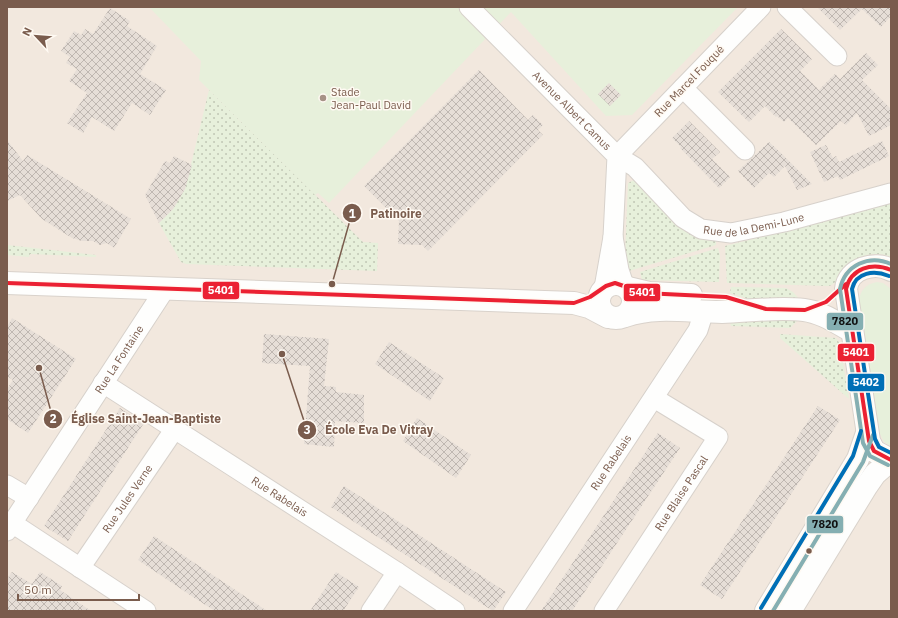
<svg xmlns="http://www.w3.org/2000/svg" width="898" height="618" viewBox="0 0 898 618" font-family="'IBM Plex Sans',sans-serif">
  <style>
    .residential { fill: #f2e8de }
    .grass { fill: url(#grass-dots) }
    .green { fill: #e7f0db }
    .building { fill: url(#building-cross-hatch) }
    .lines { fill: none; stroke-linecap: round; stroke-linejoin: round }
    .minor-casing { stroke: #d7d1cb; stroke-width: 21 }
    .secondary-casing { stroke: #d9d2cb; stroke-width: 24 }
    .minor { stroke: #fefefd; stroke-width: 19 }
    .secondary { stroke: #fefefd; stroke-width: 22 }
    .bus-1-casing { stroke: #fffaf3; stroke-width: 7 }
    .bus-2-casing { stroke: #fffaf3; stroke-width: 7 }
    .bus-3-casing { stroke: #fffaf3; stroke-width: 7 }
    .bus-1 { stroke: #eb2132; stroke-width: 4 }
    .bus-2 { stroke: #85afb2; stroke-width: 4 }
    .bus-3 { stroke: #006fb6; stroke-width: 4 }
    .poi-dot { fill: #a69286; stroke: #fffaf3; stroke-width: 1.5 }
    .bus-dot { fill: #7a5c4d; stroke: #fffaf3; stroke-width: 1.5 }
    .labels { text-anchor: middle; stroke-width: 3; stroke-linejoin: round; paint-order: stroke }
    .street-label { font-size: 11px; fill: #7a5c4d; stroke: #fffaf3 }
    .poi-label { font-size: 11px; fill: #7a5c4d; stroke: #fffaf3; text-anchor: start }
    .leader { fill: none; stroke: #7a5c4d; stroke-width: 1.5 }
    .callout-dot { fill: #7a5c4d; stroke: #fffaf3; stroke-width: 1.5 }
    .mark-label { font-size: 12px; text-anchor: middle; font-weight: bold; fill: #fff }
    .callout-label { font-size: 12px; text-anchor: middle; font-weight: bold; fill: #7a5c4d; stroke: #fffaf3; stroke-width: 3; stroke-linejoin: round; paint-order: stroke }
    .line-badge { stroke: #fffaf3; stroke-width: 1.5 }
    .badge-label { font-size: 11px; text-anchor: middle; font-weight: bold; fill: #fff }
    .pale-badge-label { font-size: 11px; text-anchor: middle; font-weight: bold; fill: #111 }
  </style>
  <defs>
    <pattern id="grass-dots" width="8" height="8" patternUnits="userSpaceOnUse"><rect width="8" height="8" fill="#e7f0db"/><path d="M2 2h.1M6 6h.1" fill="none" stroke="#c0c6b4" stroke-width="1.8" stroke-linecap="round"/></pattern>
    <pattern id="building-cross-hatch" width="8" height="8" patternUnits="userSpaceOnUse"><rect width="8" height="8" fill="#e6ded7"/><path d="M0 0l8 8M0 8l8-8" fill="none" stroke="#bfb7b1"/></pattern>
  </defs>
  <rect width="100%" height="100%" fill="#f9f5f0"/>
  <rect class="residential" x="7" y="7" width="884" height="604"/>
  <g class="grass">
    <polygon points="209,90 363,242 378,243 377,271 186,264 181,262 159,223 173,209 185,189"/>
    <path d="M634 180C659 205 679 235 716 241V245L629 271 625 257 628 183Z"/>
    <path d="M891 201V257C871 249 854 258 841 273 837 278 835 285 829 286L727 283 725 246 832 219Z"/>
    <polygon points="7,245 96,255 96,257 30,254 29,257 7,255"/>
    <polygon points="718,248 720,255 719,282 642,280 640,272"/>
    <polygon points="731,287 786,288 793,292 802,302 751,300 730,293"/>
    <polygon points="728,316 800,318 790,328 731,326"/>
    <polygon points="780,334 836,338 840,344 849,399 780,338"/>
  </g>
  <g class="green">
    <polygon points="149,7 738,7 632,115 606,116 511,12 329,203 318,193 315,195 199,80 201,61"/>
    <path d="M877 282 883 283 891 289V446L884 442 880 434 859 301C860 290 866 284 877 282Z"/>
  </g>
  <g class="building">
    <polygon points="817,7 891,7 891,16 881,27 862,9 840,30"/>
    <polygon points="110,8 130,21 127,26 157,46 140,74 166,90 150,115 132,103 114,131 92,117 83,133 67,123 87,93 69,81 77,69 66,63 70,57 61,51 74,31 81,35 85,29 93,34"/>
    <polygon points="781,29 812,59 800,71 819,90 835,74 840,79 866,53 878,65 862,80 891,109 891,125 869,136 857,113 846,125 841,121 816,145 788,118 784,122 777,116 776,117 765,106 749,122 718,92"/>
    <polygon points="479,70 528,120 533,115 543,125 538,130 543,135 428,251 422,245 398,244 399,221 364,186"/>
    <polygon points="609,83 621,95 610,106 598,94"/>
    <polygon points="689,121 720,152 712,159 730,177 719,188 680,148 681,147 672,138"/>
    <polygon points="7,140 23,161 27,155 131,219 114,248 107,243 100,245 93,241 82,241 72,238 42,219 20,195 7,201"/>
    <polygon points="882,141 889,156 840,180 838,176 824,182 810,152 826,145 833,158 836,156 839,162"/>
    <polygon points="769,142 782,154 812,184 797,190 785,166 774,177 769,173 754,188 738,171"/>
    <polygon points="174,156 192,165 185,189 173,209 159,223 145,195 165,161 170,163"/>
    <polygon points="12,318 76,359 28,433 7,419 7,389 13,380 7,376 7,327"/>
    <polygon points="264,334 329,339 324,386 336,387 336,392 364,395 364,423 335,421 334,447 304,444 310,366 262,363"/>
    <polygon points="389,342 444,378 430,401 375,364"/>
    <polygon points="818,406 840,420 722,599 700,585"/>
    <polygon points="120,408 144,423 68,541 44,526"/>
    <polygon points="417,418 471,455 456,478 403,441"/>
    <polygon points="658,433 680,448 572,611 541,611"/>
    <polygon points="344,486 506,592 493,611 331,507"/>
    <polygon points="154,536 267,611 215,611 193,597 138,560"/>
    <polygon points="12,572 32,584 40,572 62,586 60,590 91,611 7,611 7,579"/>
    <polygon points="336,572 359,587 343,611 310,611"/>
  </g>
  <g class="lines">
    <defs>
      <g id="minor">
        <path id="s1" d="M469 7 617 156 613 237"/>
        <path id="s2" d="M761 7 617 156 635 167 683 218 701 229 731 233 784 222 891 193"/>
        <polyline points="787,7 837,56"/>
        <polyline points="683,88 745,150"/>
        <polyline points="604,288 613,237 619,270 624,285"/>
        <path id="s3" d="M103 383 397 572 455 611"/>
        <polyline points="7,485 29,498"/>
        <polyline points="12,523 146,611"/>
        <path id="s4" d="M7 531 165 289"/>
        <path id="s5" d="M80 568 174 430"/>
        <polyline points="371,611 397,572"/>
        <path id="s6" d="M513 611 698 330 704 311"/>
        <path id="s7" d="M604 611 718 437 654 398"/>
      </g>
      <g id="secondary">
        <path d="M891 270C875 261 848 268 846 289L869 441 874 451 891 460"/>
        <polyline points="7,283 574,303 589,307 608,317"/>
        <circle cx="616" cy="301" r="17"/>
        <polyline points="628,288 649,293 691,295"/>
        <path d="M625 316C657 305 689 312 722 312 749 311 777 307 804 310 821 312 837 323 852 331"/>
        <polyline points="766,611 858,459 867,433"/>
        <polyline points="790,611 866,487 875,474 891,460"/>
      </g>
    </defs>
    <use href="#minor" class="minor-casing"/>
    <use href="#secondary" class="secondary-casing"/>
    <use href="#minor" class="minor"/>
    <use href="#secondary" class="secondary"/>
    <defs>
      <g id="bus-1">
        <path d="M891 270C872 262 851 268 846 289L869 441 874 451 891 460"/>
        <polyline points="7,283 574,303 590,297 606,286 615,283 644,293 726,297 766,309 805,310 826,302 846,284"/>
      </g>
      <g id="bus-2">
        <path d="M888 465 870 456 863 443 840 289C845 265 869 254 891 264"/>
        <polyline points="773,611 863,462 873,435"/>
      </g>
      <g id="bus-3">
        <path d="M889 276C874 270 856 272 852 289L875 439 879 447 891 453"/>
        <polyline points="761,608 853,456 861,431"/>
      </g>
    </defs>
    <use href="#bus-1" class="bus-1-casing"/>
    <use href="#bus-2" class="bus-2-casing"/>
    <use href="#bus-3" class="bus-3-casing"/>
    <use href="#bus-1" class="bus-1"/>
    <use href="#bus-2" class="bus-2"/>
    <use href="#bus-3" class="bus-3"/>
  </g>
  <circle class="poi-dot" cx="323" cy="98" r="4"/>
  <circle class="bus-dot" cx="809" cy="551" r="3.5"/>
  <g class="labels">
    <g class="street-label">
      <text transform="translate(689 81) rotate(-46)" y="4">Rue Marcel Fouqué</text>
      <text dy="4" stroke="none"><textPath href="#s1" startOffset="146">Avenue Albert Camus</textPath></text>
      <text dy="4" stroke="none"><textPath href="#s2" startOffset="373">Rue de la Demi-Lune</textPath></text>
      <text dy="4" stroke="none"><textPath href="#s4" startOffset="205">Rue La Fontaine</textPath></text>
      <text dy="4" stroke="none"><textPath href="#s6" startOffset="178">Rue Rabelais</textPath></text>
      <text dy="4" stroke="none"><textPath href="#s7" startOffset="141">Rue Blaise Pascal</textPath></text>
      <text dy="4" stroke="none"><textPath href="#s3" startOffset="210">Rue Rabelais</textPath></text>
      <text dy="4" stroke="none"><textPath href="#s5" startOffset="84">Rue Jules Verne</textPath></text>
    </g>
    <g class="poi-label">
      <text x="331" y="96">Stade<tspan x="331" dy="13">Jean-Paul David</tspan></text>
    </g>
  </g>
  <path class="leader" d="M332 284L352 213M39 368L53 419M282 354L307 430"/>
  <g class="callout-dot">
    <circle cx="332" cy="284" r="4"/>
    <circle cx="39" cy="368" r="4"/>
    <circle cx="282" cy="354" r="4"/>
    <circle cx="352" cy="213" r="10"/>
    <circle cx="53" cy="419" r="10"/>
    <circle cx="307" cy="430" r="10"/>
  </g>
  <g class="mark-label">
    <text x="352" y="218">1</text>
    <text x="53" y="423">2</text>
    <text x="307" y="434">3</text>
  </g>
  <g class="callout-label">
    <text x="396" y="218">Patinoire</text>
    <text x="146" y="423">Église Saint-Jean-Baptiste</text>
    <text x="379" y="434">École Eva De Vitray</text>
  </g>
  <g class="line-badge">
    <rect x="202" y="281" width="38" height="19" rx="4" fill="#eb2132"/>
    <rect x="623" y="283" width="38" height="19" rx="4" fill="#eb2132"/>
    <rect x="826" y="312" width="38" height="19" rx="4" fill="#85afb2"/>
    <rect x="837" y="343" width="38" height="19" rx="4" fill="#eb2132"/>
    <rect x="847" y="373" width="38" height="19" rx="4" fill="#006fb6"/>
    <rect x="806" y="515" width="38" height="19" rx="4" fill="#85afb2"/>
  </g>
  <g class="badge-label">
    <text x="221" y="294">5401</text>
    <text x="642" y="296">5401</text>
    <text x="856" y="356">5401</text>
    <text x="866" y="386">5402</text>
  </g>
  <g class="pale-badge-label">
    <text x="845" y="325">7820</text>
    <text x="825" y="528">7820</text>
  </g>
  <rect width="898" height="618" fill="none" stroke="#7a5c4d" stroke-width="16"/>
  <g transform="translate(36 36) rotate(296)" stroke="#fffaf3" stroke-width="3" paint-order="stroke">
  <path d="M0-3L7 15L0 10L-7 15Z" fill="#7a5c4d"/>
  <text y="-6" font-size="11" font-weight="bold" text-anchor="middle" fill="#7a5c4d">N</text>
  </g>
  <path d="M18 594v6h121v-6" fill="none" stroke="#7a5c4d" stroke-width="2"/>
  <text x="24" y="594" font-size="12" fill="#7a5c4d" stroke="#fffaf3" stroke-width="3" paint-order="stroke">50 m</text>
</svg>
